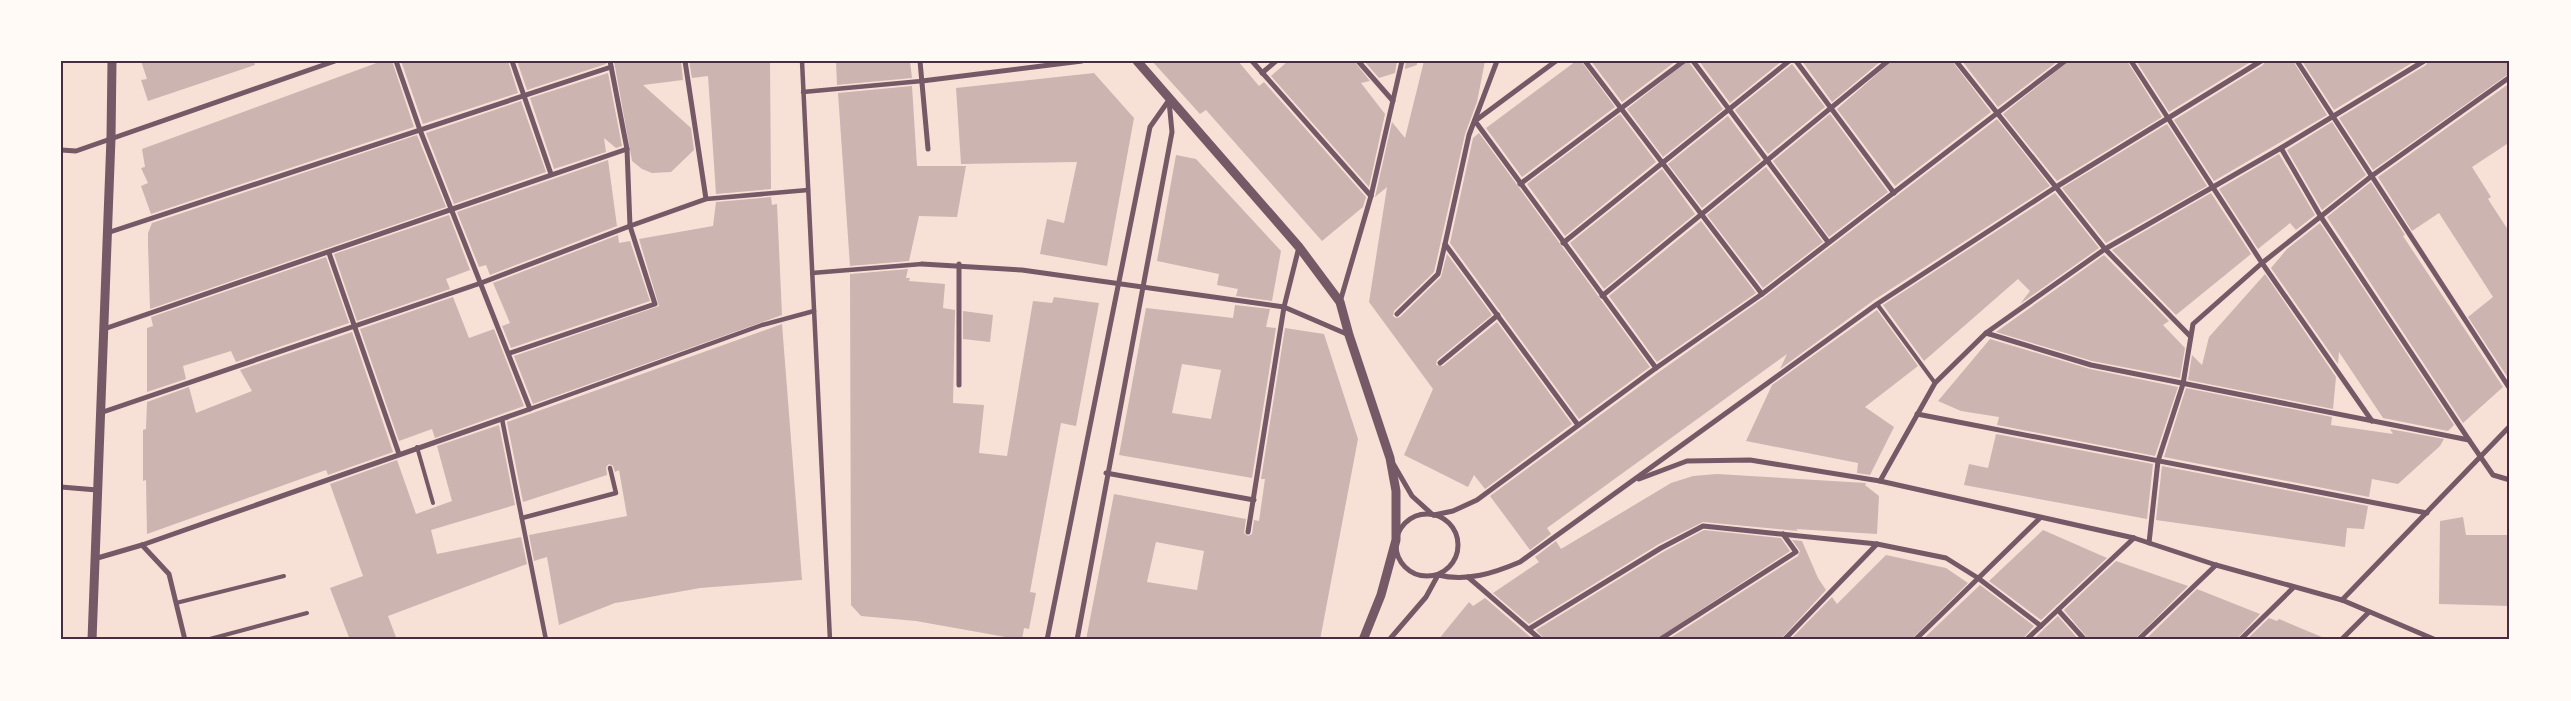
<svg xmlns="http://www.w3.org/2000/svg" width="2571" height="701" viewBox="0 0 2571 701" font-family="Lora,serif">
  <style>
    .building { fill: #ccb4b1; fill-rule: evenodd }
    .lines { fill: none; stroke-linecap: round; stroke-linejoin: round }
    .service { stroke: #755966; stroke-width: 4 }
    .pedestrian { stroke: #755966; stroke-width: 4.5 }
    .minor { stroke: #755966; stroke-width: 5 }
    .tertiary { stroke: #755966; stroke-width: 9 }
    .neatline { fill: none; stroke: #4a2c40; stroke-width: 2 }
  </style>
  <rect width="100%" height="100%" fill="#f7e1d7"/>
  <g class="building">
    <polygon points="141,61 254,61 255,65 148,101 141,80 147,79"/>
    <polygon points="382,61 392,61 414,127 151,214 141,186 148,183 141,168 145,167 142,149"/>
    <polygon points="401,61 508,61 518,93 423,124"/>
    <polygon points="517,61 606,61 606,64 527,90"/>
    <polygon points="614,61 681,61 683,80 643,85 691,128 694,150 671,172 652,173 642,169 632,161"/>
    <polygon points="689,61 770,61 771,189 716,194 708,76 692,78"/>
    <polygon points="836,61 910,61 912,78 837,85"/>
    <polygon points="1152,61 1238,61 1259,86 1264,82 1366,197 1363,207 1322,241 1206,110 1200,114"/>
    <polygon points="1288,61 1354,61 1370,81 1361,83 1385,114 1369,187 1271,76"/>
    <polygon points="1364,61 1397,61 1395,73 1379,78"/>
    <polygon points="1406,61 1417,61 1417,65 1405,69"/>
    <polygon points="1424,61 1485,61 1477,102 1465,134 1434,272 1394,311 1393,316 1396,318 1400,317 1441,277 1447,254 1492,315 1437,360 1436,365 1443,366 1497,322 1572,424 1485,489 1474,475 1468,487 1404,455 1433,389 1369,302 1387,187 1375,197 1392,122 1405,138"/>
    <polygon points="1576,61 1581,61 1615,107 1522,177 1486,128"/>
    <polygon points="1591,61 1676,61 1622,102"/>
    <polygon points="1688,61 1723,109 1663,157 1627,109"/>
    <polygon points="1699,61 1782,61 1730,103"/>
    <polygon points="1802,61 1881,61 1832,102"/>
    <polygon points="1892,61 1952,61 1991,112 1895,186 1837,109"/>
    <polygon points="1962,61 2058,61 1998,107"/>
    <polygon points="2069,61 2127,61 2162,117 2057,181 2003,114"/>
    <polygon points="2136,61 2252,61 2169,112"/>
    <polygon points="2265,61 2293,61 2327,115 2214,181 2174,120 2263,65"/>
    <polygon points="2302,61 2415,61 2334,110"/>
    <polygon points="2428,61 2510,61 2510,73 2373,170 2339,118 2426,65"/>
    <polygon points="1792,64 1825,107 1768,154 1735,110"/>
    <polygon points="608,73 622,146 616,148 604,138 606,152 554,169 530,98"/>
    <polygon points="1094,73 1134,118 1107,266 1040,254 1047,219 1064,223 1077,162 961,164 956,88"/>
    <polygon points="2510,83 2510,142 2472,167 2491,197 2488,199 2510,233 2510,381 2468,317 2493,297 2439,213 2412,231 2378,177"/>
    <polygon points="912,86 917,166 966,166 957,217 919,216 909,261 850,266 838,93"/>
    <polygon points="521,101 546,172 454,204 426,133"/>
    <polygon points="1620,114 1656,162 1565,236 1527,184"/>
    <polygon points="1830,114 1888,192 1829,237 1773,161"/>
    <polygon points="1728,116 1761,160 1702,208 1668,164"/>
    <polygon points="1997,119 2050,186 1874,300 1780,369 1787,354 1547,528 1551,534 1530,550 1490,496 1659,372 1765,297"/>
    <polygon points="2332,122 2366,175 2322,210 2287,150"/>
    <polygon points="2167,124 2207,186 2106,243 2062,188"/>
    <polygon points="1479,133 1650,367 1579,419 1450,243 1473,138"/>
    <polygon points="417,135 446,207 150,309 148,245 148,233 152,223"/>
    <polygon points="2279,154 2315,215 2296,230 2290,223 2258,249 2219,189"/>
    <polygon points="1176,155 1196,159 1281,251 1272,301 1236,296 1238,289 1217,285 1219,274 1157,261"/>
    <polygon points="608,160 617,226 490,275 486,265 479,267 457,212"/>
    <polygon points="1766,167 1823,242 1763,288 1707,215"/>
    <polygon points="1662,169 1695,214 1604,289 1570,243"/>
    <polygon points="2371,182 2405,235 2403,236 2503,387 2463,423 2327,217"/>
    <polygon points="2055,193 2099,248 2020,304 2030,291 2018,279 1924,361 1883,305"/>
    <polygon points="2211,193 2251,254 2176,315 2112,250"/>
    <polygon points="771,197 772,205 777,204 782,315 533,404 514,356 659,306 639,239 713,226 716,202"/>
    <polygon points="449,215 470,270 446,279 450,289 357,321 334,254"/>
    <polygon points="1701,221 1756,293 1657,362 1609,296"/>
    <polygon points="2320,223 2454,425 2448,431 2383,418 2339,352 2338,364 2271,268 2287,249"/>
    <polygon points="618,235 619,243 630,241 650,301 511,348 502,326 510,323 493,283"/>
    <polygon points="2104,255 2169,321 2163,325 2185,348 2180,378 2092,361 1996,332"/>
    <polygon points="326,257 349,323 236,362 231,351 183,366 186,379 147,392 147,328 153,326 151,317"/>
    <polygon points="908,269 906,278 910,278 909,281 945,284 943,308 955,310 953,403 984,405 979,453 1007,456 1033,301 1052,303 1054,297 1099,303 1076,426 1061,423 1030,592 1036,593 1029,629 1024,628 1022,640 916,621 861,616 851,605 850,274"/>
    <polygon points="2265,274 2336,377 2333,409 2188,380 2192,355 2202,365 2209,337"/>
    <polygon points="453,297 469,338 494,329 524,406 435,438 432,429 399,441 360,329"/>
    <path d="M1235 305 1270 309 1266 327 1276 328 1252 478 1119 455 1146 308 1233 318ZM1182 364 1221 370 1211 419 1172 413Z"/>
    <polygon points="1877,310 1918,366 1865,407 1894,427 1870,475 1857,473 1858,463 1746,441 1772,385"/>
    <polygon points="963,311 993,315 990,342 963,339"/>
    <polygon points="782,324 802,580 700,588 639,599 615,603 559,625 547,557 534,561 529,535 627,516 619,470 615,472 613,466 609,464 606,467 607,475 523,502 507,422"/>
    <path d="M1285 328 1324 334 1358 439 1320 640H1086L1114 494 1246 519 1244 533 1248 536 1252 534 1254 520 1259 521 1265 479H1261ZM1156 542 1204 551 1197 590 1147 582Z"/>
    <polygon points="352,332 393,452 328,475 326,470 147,534 146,480 143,481 143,430 146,429 147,402 189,387 196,413 252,391 240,370"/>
    <polygon points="1990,339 2090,369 2178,387 2155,456 1997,425 1999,417 1961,411 1938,401"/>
    <polygon points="2186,388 2332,417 2331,425 2393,434 2390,429 2444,439 2440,446 2398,484 2372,479 2369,497 2164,457"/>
    <polygon points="499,425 515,505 431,530 437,554 521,537 527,564 388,616 397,640 350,640 330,588 363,576 330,484 397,460 416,514 452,501 437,446"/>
    <polygon points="1996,434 2153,464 2147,519 1964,485 1969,464 1988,468"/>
    <polygon points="2162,466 2368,506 2364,529 2347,528 2345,547 2156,520"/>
    <polygon points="1717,474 1866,483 1865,485 1879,496 1877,534 1796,529 1798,531 1703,522 1659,544 1529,624 1493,593 1539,562 1535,557 1556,541 1561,549 1671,483 1693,476"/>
    <polygon points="2463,517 2466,535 2510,535 2510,606 2439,604 2440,521"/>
    <polygon points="1704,530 1781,538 1790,551 1655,640 1545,640 1536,630 1663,552"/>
    <polygon points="2043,530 2107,558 2041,620 1989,581"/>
    <polygon points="1792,540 1802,541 1818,578 1826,590 1780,640 1667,640 1798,556 1800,551"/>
    <polygon points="1886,555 1946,568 1968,583 1911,640 1790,640 1832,597 1837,604"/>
    <polygon points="2116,561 2188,586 2134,640 2089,640 2064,610"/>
    <polygon points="1980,585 2034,626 2022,640 1922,640"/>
    <polygon points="2197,589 2260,614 2236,640 2145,640"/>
    <polygon points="1485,598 1534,640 1438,640 1469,602 1473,606"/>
    <polygon points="2058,616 2079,640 2033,640 2044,629"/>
    <polygon points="2269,618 2277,621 2279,619 2329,640 2246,640"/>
  </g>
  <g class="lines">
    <g class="service">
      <polyline points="1877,304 1935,383"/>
      <polyline points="417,447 433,503"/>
      <polyline points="176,603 284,576"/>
      <polyline points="206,640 307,613"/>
    </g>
    <g class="pedestrian">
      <polyline points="802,61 830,640"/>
      <polyline points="803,92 922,81"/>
      <polyline points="706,199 808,190"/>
      <polyline points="812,273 922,264"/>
      <polyline points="530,409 762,325 814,311"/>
      <polyline points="502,419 546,640"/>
      <polyline points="522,518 616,493 610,468"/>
    </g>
    <g class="minor">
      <polyline points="512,61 551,174"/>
      <polyline points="920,61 928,149"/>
      <polyline points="1252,61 1371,196"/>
      <polyline points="1358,61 1393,101"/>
      <polyline points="1497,61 1469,135 1445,244 1578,425"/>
      <polyline points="1556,61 1475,121 1656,368"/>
      <polyline points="1585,61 1762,294"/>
      <polyline points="1693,61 1828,242"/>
      <polyline points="1796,61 1894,193"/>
      <polyline points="1956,61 2105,249 2190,336"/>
      <polyline points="2131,61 2262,263 2372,421"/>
      <polyline points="2297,61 2510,389"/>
      <polyline points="1262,73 1276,61"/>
      <polyline points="922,81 1082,61"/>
      <polyline points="2281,148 2321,217 2469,440"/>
      <polyline points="61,150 76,151 335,61"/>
      <polyline points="1520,184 1684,61"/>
      <polyline points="107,233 611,67"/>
      <polyline points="1563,243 1789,61"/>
      <polyline points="329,253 399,454"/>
      <polyline points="922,264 1022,270 1284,307 1349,335"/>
      <polyline points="959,264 959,385"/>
      <polyline points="1602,296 1888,61"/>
      <polyline points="1340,302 1371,196 1402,61"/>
      <polyline points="1397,314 1438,274 1445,244"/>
      <polyline points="104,329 627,149"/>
      <polyline points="1986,333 2091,365 2469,440 2493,475 2510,480"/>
      <polyline points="510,353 655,304 630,226 627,149 610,61"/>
      <polyline points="1440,363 1498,315"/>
      <polyline points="100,413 481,283 630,226 706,199 685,61"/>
      <polyline points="1917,414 2427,513"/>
      <polyline points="1394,465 1412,496 1433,515"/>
      <polyline points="1106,473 1254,500"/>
      <polyline points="1639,479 1687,461 1750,460 1880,481 2134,538 2216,565 2342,600 2436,640"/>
      <polyline points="1880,481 1935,383 1986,333 2105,249 2281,148 2424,61"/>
      <polyline points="61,487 97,490"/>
      <circle cx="1427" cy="545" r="31"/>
      <polyline points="1434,515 1453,511 1477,500 1656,368 1762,294 2065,61"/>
      <polyline points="1248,532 1284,307 1299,247"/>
      <polyline points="2149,543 2158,461 2183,384 2193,324 2262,263 2373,175 2510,77"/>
      <polyline points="142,545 169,574 185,640"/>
      <polyline points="94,559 142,545 530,409 420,130 396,61"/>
      <path d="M1438 575C1467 582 1494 573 1520 562L1877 304 2056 187 2261 61"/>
      <polyline points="1468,577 1541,640"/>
      <polyline points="2342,600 2510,426"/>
      <polyline points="2058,610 2085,640"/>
      <polyline points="1529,629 1661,548 1703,526 1877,544 1946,558 1978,578 2041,626"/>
      <polyline points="1047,640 1150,127 1169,100"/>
      <polyline points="1077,640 1172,132 1169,101"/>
      <polyline points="1389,640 1426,597 1438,575"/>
      <polyline points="1659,640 1796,552 1783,534"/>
      <polyline points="1784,640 1877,544"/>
      <polyline points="1915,640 2040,518"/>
      <polyline points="2026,640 2134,538"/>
      <polyline points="2138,640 2216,565"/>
      <polyline points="2240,640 2293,588"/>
      <polyline points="2341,640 2369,612"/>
    </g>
    <g class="tertiary">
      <polyline points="1137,61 1299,247 1340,302 1349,335 1390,458 1396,491 1396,540 1381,595 1363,640"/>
      <polyline points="92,640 111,138 112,61"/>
    </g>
  </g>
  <rect width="2571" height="701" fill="none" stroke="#fffaf5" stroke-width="125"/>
  <rect x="62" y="62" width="2446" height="576" class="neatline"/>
</svg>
